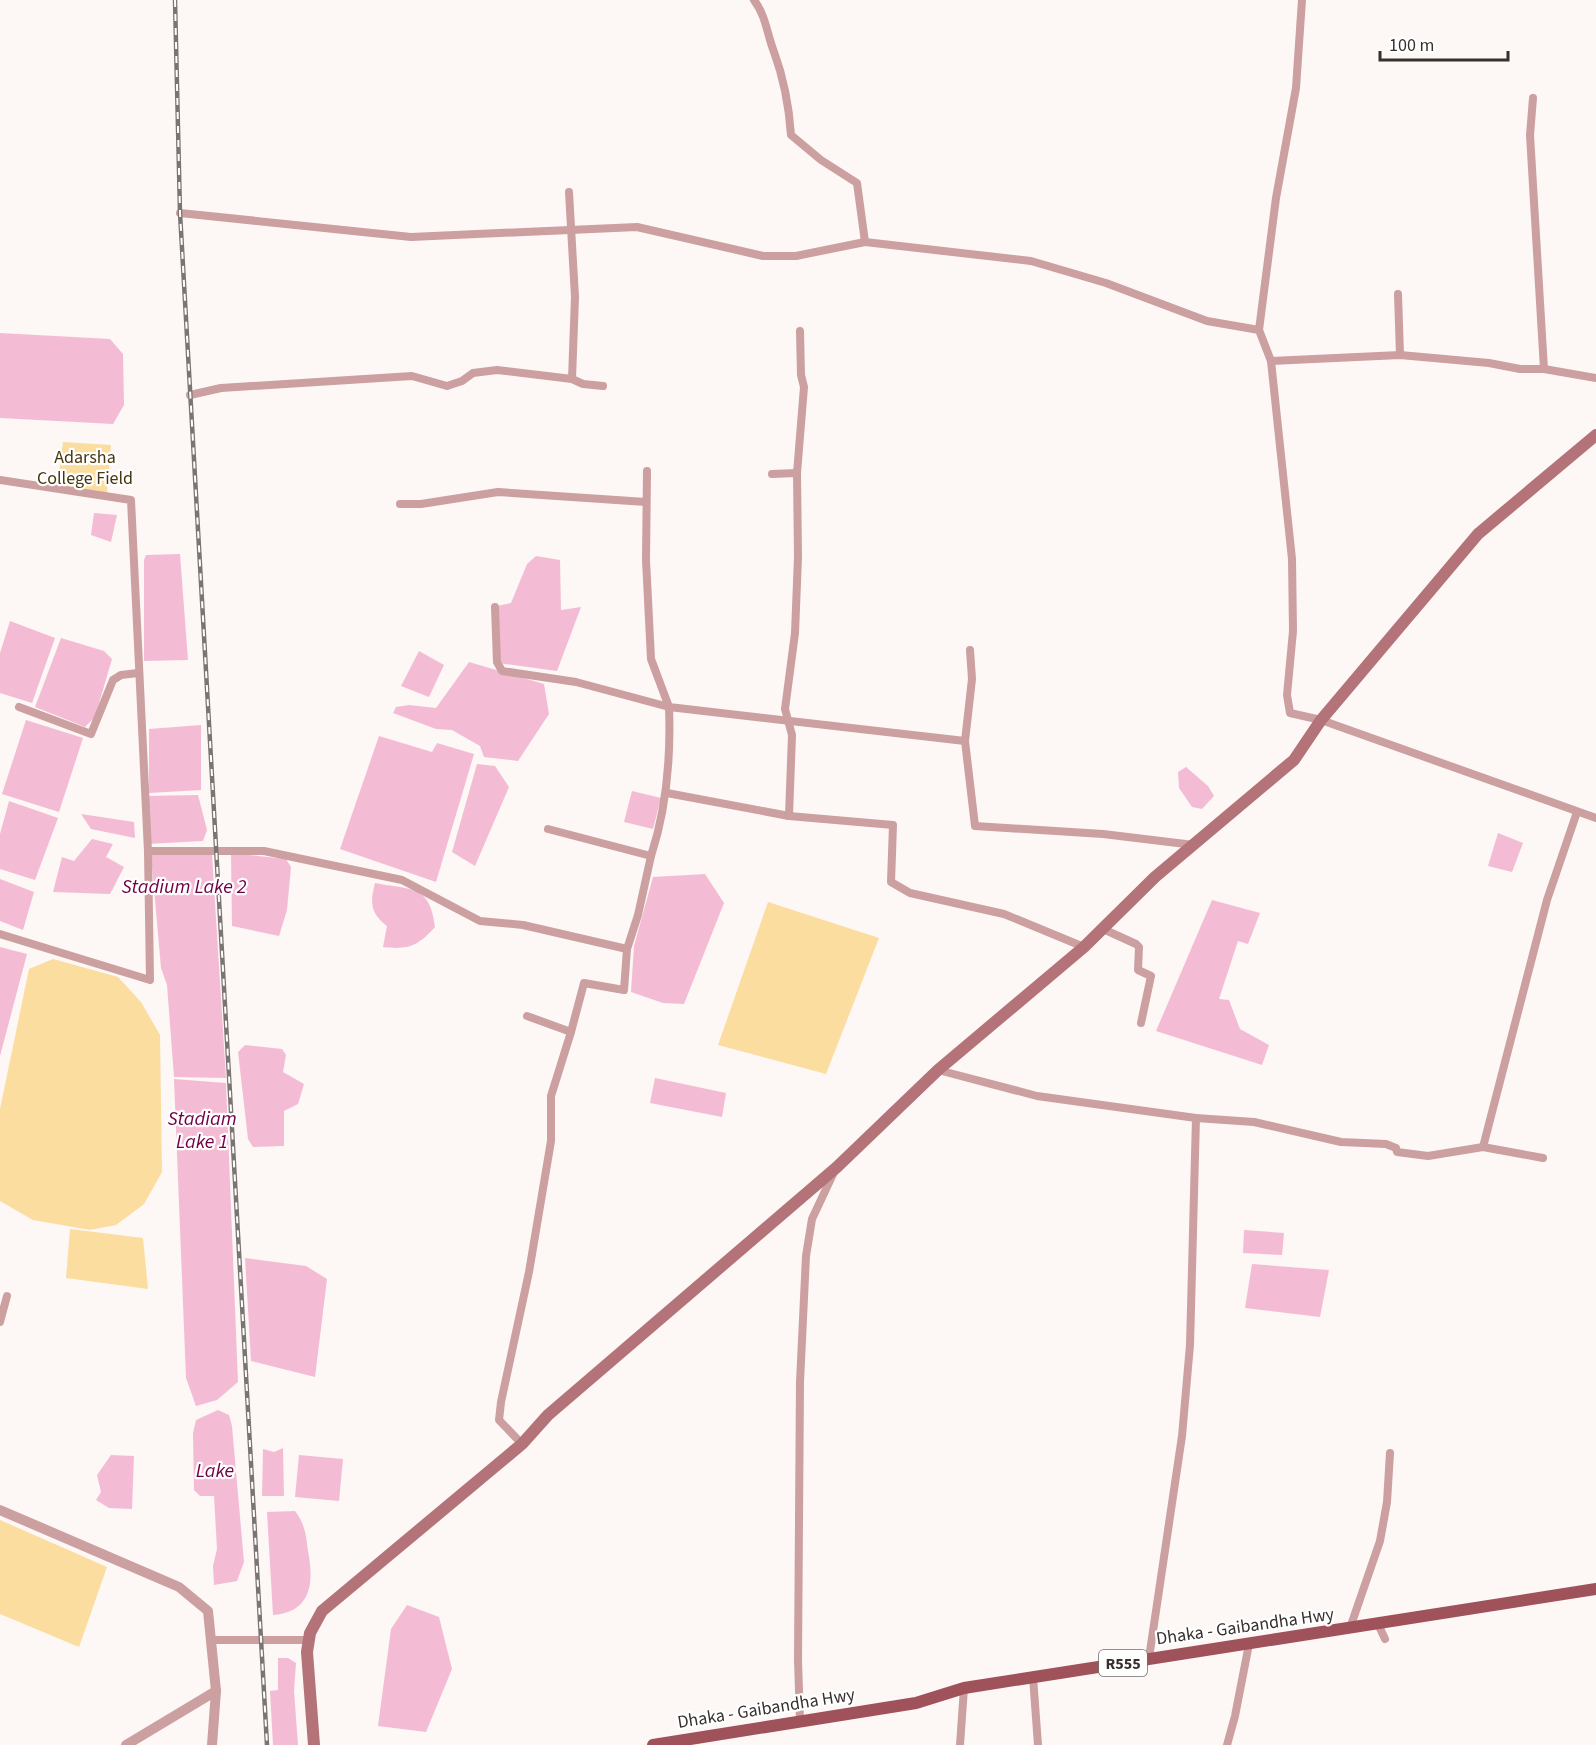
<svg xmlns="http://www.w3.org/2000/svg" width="1596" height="1745" viewBox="0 0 1596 1745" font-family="'Source Sans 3',sans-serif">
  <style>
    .green { fill: #fbdda0 }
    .water { fill: #f4bcd4 }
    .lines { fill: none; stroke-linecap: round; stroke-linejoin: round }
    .minor { stroke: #cc9fa1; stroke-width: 8 }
    .tertiary { stroke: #cc9fa1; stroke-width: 10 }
    .secondary { stroke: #b37378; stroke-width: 12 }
    .primary { stroke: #9f525a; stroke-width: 12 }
    .rail-casing { stroke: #7a7472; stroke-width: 4.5 }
    .rail { stroke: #fff; stroke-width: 2; stroke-dasharray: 7; stroke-linecap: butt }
    .labels { text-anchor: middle; stroke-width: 4.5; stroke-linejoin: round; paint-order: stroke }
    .shield { fill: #fff; stroke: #726e6d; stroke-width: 1.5 }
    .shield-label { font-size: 16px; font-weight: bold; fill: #36302e }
    .park-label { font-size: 18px; fill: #48360f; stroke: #fff }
    .street-label { font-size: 18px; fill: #36302e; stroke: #fff }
    .water-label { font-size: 20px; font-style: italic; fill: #700045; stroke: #fff }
  </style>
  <rect width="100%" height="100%" fill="#fdf7f5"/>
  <g class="green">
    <polygon points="63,442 111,445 107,494 57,487"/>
    <polygon points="768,902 879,938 826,1074 718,1045"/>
    <polygon points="53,959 118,977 141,1002 160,1035 162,1172 144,1204 116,1225 90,1230 33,1220 0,1201 0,1109 29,969"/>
    <polygon points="70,1229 143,1238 148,1289 66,1278"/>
    <polygon points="0,1520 107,1567 79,1647 0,1614"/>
  </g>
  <g class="water">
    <polygon points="0,333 110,339 123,354 124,405 113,424 0,418"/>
    <polygon points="94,513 117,515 111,542 91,535"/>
    <polygon points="180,554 188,660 144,661 144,560 146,555"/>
    <polygon points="536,556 560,560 561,610 581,607 557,671 498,663 497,606 511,603 527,564"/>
    <polygon points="10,621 55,638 32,703 0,693 0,653"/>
    <polygon points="61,638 104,651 112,659 95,717 85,727 35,707"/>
    <polygon points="419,651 444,665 429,697 401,686"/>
    <polygon points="469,662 544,684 549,714 518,761 484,757 480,746 452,730 436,729 393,713 396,707 409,705 436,708"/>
    <polygon points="26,720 83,738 59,812 2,794"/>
    <polygon points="201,725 201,790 149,793 149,729"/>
    <polygon points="379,736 432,752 437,743 474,754 436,882 340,849"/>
    <polygon points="477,764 495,766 509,787 475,866 452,852"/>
    <polygon points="1186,767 1208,786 1214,796 1202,809 1192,807 1179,788 1178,772"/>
    <polygon points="632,791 661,798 653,829 624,822"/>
    <polygon points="198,795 207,830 203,841 147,844 147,796"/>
    <polygon points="9,801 58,818 35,880 0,869 0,834"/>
    <polygon points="81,814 134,822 135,838 91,829"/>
    <polygon points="1498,833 1523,843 1512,872 1488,866"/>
    <polygon points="92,839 113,844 106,857 124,867 110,894 53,892 62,857 74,861"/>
    <polygon points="231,853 286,859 291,867 287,910 279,936 232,926"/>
    <polygon points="212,854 226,1078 174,1077 167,985 161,968 151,855"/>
    <polygon points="705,874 724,903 684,1004 663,1003 631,992 634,946 653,877"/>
    <polygon points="0,879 34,892 23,930 0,921"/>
    <path d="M375 883C411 890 430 884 435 927 418 946 409 950 383 947L387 926C370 913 370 902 375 883Z"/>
    <polygon points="1212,900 1260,913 1248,944 1238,941 1219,999 1229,1000 1240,1029 1269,1045 1262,1065 1156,1031"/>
    <polygon points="0,947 27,954 0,1056"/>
    <polygon points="245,1045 282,1049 286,1055 283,1072 304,1084 298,1104 284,1111 284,1146 253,1147 248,1139 238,1052"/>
    <polygon points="655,1078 726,1093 722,1117 650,1103"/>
    <polygon points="174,1079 226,1083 238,1382 217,1400 196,1406 186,1378"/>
    <polygon points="1244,1230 1284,1233 1282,1255 1243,1253"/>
    <polygon points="245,1258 306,1266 327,1279 315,1377 251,1361"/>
    <polygon points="1252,1264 1329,1270 1320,1317 1245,1308"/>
    <polygon points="218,1410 229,1415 232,1426 244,1562 237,1581 214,1585 213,1566 217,1549 214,1496 200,1496 194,1490 193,1433 196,1420"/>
    <polygon points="283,1448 284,1496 262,1496 263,1449 274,1452"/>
    <polygon points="111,1455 134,1456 132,1509 109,1508 96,1500 101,1492 97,1475"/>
    <polygon points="299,1455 343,1459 339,1501 295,1497"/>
    <path d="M295 1511C305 1524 306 1535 308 1551 314 1582 312 1612 273 1615L267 1512Z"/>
    <polygon points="407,1605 439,1617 452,1669 426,1732 378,1726 391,1629"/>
    <polygon points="278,1658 288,1658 296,1663 294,1691 298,1745 273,1745 270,1691 278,1690"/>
  </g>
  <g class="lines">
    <g class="minor">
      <path d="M754 0C766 16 767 34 774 52 784 79 789 106 791 135L821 160 857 183 865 242"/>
      <polyline points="1302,0 1296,88 1276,198 1259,330 1271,361 1292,559 1293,631 1287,695 1290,713 1321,720 1596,818"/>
      <polyline points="1533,98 1530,135 1544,369"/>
      <polyline points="569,192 575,297 572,379"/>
      <polyline points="180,213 411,237 637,227 763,256 796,256 865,242 1031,261 1106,283 1207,321 1259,330"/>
      <polyline points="1398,294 1400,355"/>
      <polyline points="1271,361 1400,355 1489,363 1520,369 1544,369 1596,378"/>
      <polyline points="190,395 221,388 412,376 447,386 462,381 473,373 497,370 572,379 583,384 603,386"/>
      <polyline points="647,471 646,560 651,659 669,707 965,741"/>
      <polyline points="772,474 797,473"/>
      <polyline points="0,480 131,500 148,851 150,980 0,934"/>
      <polyline points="400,504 421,504 498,492 646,502"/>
      <path d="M495 607 497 662 502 671 576 682 669 707C671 759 667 807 651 856L548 829"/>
      <polyline points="970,650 972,679 965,741 975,826 1103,834 1194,845"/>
      <polyline points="19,707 91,734 113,680 121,675 138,673"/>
      <polyline points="667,793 789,816 893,825 891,882 910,893 1004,914 1084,947"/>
      <polyline points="789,816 792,735 785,709 795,633 798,557 797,473 804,387 801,375 800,331"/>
      <polyline points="148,851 264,851 402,880 480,921 523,925 627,949"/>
      <polyline points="1103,929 1136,944 1139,947 1138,970 1151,976 1141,1023"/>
      <polyline points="571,1032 584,983 624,990 627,949 638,915 651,856"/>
      <polyline points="938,1070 1037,1096 1196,1118 1254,1122 1341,1142 1386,1144 1396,1148 1397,1152 1428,1156 1483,1147 1543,1158"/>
      <polyline points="1483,1147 1547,900 1577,812"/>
      <polyline points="0,1322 7,1296"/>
      <polyline points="522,1444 499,1420 501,1402 529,1272 551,1141 551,1096 571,1032 527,1016"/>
      <polyline points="1378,1624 1385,1639"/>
      <polyline points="1350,1628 1380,1541 1387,1502 1390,1453"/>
      <polyline points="212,1640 309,1640"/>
      <polyline points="1149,1658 1182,1436 1190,1345 1196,1118"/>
      <polyline points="1033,1677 1038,1745"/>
      <polyline points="800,1721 798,1660 800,1382 806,1256 812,1219 834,1172"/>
      <polyline points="960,1745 964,1688"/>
      <polyline points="1227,1745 1235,1716 1249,1644"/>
    </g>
    <g class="tertiary">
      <polyline points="0,1510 179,1587 208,1611 216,1691 212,1745"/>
      <polyline points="126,1745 216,1691"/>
    </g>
    <polyline class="secondary" points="314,1745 307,1652 310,1633 322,1611 522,1444 548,1415 837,1167 938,1070 1084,947 1155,877 1294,760 1321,720 1478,534 1596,435"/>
    <polyline class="primary" points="653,1745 916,1703 964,1688 1596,1589"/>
    <defs>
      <polyline id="rail" points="175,0 180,213 267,1745"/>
    </defs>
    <use href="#rail" class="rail-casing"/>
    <use href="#rail" class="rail"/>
  </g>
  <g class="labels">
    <rect class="shield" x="1099" y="1650" width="48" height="26" rx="4.5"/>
    <g class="shield-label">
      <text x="1123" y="1669">R555</text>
    </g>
    <g class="park-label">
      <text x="85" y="463">Adarsha<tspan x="85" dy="21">College Field</tspan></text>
    </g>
    <g class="street-label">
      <text transform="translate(1245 1626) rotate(-8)" y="6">Dhaka - Gaibandha Hwy</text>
      <text transform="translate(766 1708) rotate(-9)" y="6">Dhaka - Gaibandha Hwy</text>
    </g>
    <g class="water-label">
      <text x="184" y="893">Stadium Lake 2</text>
      <text x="202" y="1125">Stadiam<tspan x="202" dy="23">Lake 1</tspan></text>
      <text x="215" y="1477">Lake</text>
    </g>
  </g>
  <path d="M1380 51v9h128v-9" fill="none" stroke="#36302e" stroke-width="3"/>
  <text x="1389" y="51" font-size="18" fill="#36302e" stroke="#ffffff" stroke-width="4.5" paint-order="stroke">100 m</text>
</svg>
